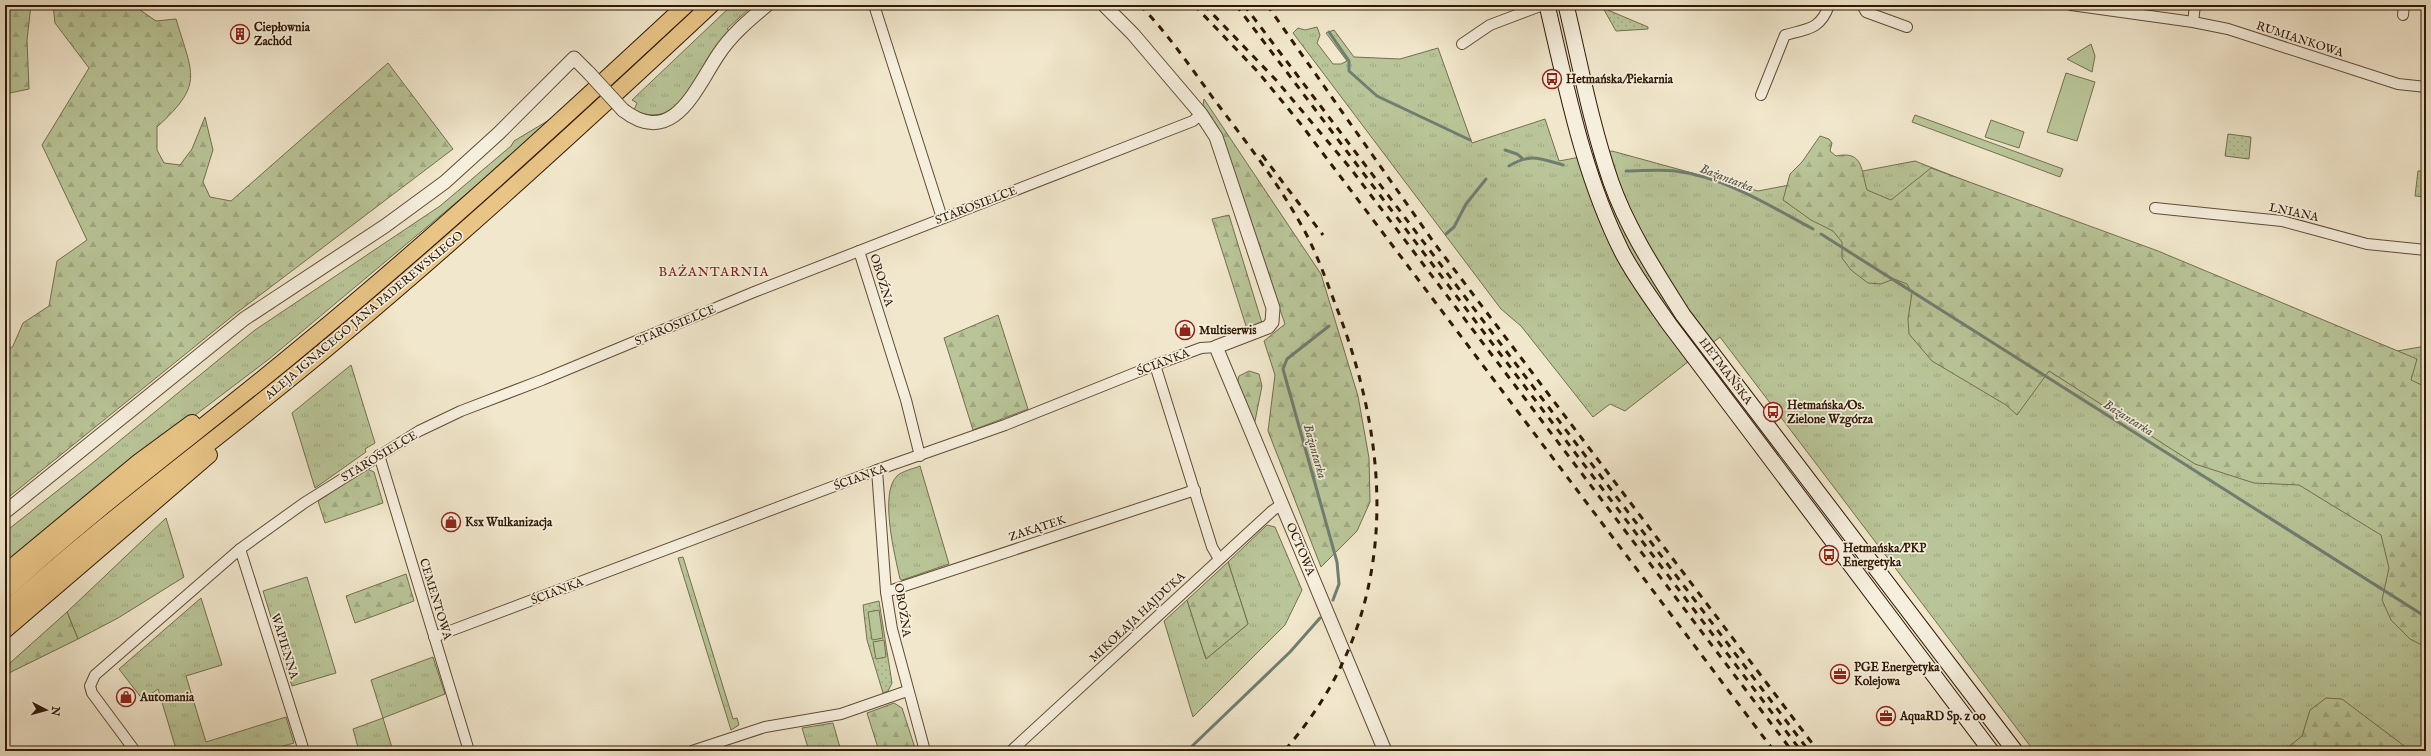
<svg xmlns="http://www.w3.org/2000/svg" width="2431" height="756" viewBox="0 0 2431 756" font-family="'IM FELL English',serif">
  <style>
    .grass { fill: url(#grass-tufts); stroke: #746f4e }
    .forest { fill: url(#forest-firs); stroke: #746f4e }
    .park { fill: url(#park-dots); stroke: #746f4e }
    .pitch { fill: #b9c598; stroke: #746f4e }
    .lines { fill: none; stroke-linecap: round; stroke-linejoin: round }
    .stream { stroke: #707d71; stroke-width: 3 }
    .minor-casing { stroke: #604c36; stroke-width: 12 }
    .tertiary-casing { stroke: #604c36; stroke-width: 15 }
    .secondary-casing { stroke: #2f1904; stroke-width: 17 }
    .primary-casing { stroke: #2f1904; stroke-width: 18 }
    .minor { stroke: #f6efde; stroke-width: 10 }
    .tertiary { stroke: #f6efde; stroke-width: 13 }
    .secondary { stroke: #f6efde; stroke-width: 15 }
    .primary { stroke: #e8c486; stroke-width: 16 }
    .rail { stroke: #2f1904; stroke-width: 3; stroke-dasharray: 7 7; stroke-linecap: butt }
    .tertiary-bridge-casing { stroke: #604c36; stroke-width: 15; stroke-linecap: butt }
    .tertiary-bridge { stroke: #f6efde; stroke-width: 13 }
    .labels { text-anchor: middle; stroke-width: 3.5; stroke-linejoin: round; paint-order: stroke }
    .poi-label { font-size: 12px; font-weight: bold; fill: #2f1904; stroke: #f6efde; text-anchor: start }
    .street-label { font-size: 12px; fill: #2f1904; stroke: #f6efde }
    .water-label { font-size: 13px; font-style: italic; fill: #555343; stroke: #f6efde }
    .neighbourhood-label { font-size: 13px; letter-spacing: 1px; fill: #7a1f14; stroke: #f6efde }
  </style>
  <defs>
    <pattern id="grass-tufts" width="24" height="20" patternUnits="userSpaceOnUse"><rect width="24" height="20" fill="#b9c598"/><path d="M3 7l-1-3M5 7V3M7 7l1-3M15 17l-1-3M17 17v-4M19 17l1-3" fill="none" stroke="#9fa981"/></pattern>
    <pattern id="forest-firs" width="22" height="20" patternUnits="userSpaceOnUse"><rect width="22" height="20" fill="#b9c598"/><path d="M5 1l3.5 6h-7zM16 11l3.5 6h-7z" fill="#9fa981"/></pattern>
    <pattern id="park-dots" width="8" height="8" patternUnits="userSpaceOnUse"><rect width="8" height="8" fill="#b9c598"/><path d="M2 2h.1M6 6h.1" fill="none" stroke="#9fa981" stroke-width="1.8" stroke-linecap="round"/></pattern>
  </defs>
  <rect width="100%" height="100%" fill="#f1e7cc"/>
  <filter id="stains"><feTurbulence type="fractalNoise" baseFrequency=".005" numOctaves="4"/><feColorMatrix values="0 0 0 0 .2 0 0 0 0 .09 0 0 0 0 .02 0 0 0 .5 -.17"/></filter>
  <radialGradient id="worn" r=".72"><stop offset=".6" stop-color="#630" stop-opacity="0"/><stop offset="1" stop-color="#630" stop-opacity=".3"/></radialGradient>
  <g class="grass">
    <path d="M732 5H753L727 29 730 31C716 51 690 98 672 110 660 117 646 116 634 110L637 103 632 100Z"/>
    <polygon points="1317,27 1320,35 1317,43 1333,64 1341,64 1347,61 1326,33 1334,30 1354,57 1400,59 1438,48 1472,143 1545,119 1559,161 1612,151 1758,191 1915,161 2397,351 2426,346 2426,751 2034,751 1720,337 1625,411 1610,404 1593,417 1521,326 1501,309 1293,33 1298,28 1305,30"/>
    <polygon points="554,117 501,165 269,359 194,416 5,569 5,532 90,465 255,330 440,206 511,146 514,141"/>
    <polygon points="351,365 375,443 365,449 366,452 315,488 292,413"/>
    <path d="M920 466 949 564 902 580 900 579C895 556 879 493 897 476 902 471 913 469 920 466Z"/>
    <polygon points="166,518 184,577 118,618 78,639 67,612"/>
    <polygon points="1267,525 1275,527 1302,590 1285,625 1193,717 1164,621 1187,600 1206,659 1248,624 1228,562"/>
    <polygon points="683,557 733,719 737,718 739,725 731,730 678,558"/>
    <polygon points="307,577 336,673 292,686 263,591"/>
    <polygon points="201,598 222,665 186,676 206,742 286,717 294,743 266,751 174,751 176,749 158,689 143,700 119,669"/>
    <polygon points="433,657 445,694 383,718 393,751 359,751 353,729 383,718 371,680"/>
    <polygon points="833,723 841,751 809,751 802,728"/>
  </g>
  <g class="forest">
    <polygon points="5,5 31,5 27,40 29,89 5,94"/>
    <path d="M53 5H133L156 21 176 19C193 76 204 84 157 127V150L164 163 180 165 192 149 205 117 213 150 203 182 210 197 231 201 388 63 453 149 235 314 5 500V352L13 346 23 323 49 306 57 261 87 240 42 145 89 68 55 23Z"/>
    <polygon points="1204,99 1321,274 1358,396 1369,458 1370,502 1357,531 1321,567 1268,431 1275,375 1264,341 1285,324 1220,137 1212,120 1213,119 1203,105"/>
    <path d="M1820 136 1829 139 1832 143 1830 151 1836 156C1864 150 1861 171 1867 190L1891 200 1931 168 2158 251 2417 359 2411 380 2426 387V647L2410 639 2391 620 2382 600 2389 568 2381 535 2299 485 2254 483 2195 464 2049 371 2017 415 2006 405 1932 361 1909 334 1908 319 1912 293 1907 284 1894 279 1881 284 1868 283 1851 270 1842 258V242L1833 231 1811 220 1783 200 1790 174 1802 162Z"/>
    <polygon points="1229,215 1262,323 1247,329 1212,219"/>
    <polygon points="998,315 1028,409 973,430 944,338"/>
    <polygon points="1249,371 1259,374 1262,386 1254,426 1237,385 1239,376"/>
    <polygon points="367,469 374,472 383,503 325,523 318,501"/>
    <polygon points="1228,562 1248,624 1206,659 1187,600"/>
    <polygon points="406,574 414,601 355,623 346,596"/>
    <polygon points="67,612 78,639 9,673 10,663"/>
    <polygon points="2326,698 2342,699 2411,751 2283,751 2302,736 2310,710"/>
    <polygon points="894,703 902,708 916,751 879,751 867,713"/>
  </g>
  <g class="park">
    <polygon points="1603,8 1648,27 1648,29 1616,31"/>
    <polygon points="2228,134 2251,137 2249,159 2225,156"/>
    <polygon points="2418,171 2426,171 2426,197 2415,196"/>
    <polygon points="879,601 892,683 888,691 883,693 867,640 863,605"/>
  </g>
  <g class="pitch">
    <polygon points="2091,44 2095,56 2092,72 2067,59"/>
    <polygon points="2066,73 2095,82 2077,141 2047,132"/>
    <polygon points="1915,115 2063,169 2060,177 1912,122"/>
    <polygon points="1991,120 2024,132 2019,148 1985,137"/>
    <polygon points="879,610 883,638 872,640 868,612"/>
    <polygon points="884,640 886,657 876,659 873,642"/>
  </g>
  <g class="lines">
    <g class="stream">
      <polyline points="1329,32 1349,61 1349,71 1377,96 1470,140"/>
      <polyline points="1505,150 1517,154 1522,158"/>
      <path d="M1509 166C1531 153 1539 158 1563 165"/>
      <path d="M1626 171C1643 171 1659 169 1675 171 1725 177 1770 206 1813 229"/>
      <polyline points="1446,234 1454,227 1466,204 1486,179"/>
      <polyline points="1821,234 2426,617"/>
      <polyline points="1329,326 1287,359 1283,369 1337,562 1339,584 1333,600"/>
      <polyline points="1187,751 1290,652 1320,618"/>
    </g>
    <defs>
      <g id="minor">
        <polyline points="874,5 942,218"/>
        <polyline points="1862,5 1866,12 1907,27"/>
        <polyline points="2071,5 2193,22 2228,29 2398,84 2426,87"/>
        <polyline points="2403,15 2404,5"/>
        <polyline points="2193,22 2195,5"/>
        <polyline points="1462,44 1490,25 1543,5"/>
        <path d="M1761 95 1785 35C1808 29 1821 29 1829 5"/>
        <polyline points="2155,208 2282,221 2367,244 2426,250"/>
        <polyline points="859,251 906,400 920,456"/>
        <polyline points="1155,365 1212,547 1219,559"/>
        <polyline points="379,455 469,751"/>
        <polyline points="877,470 886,592 892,629 925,751"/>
        <polyline points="240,549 304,751"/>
        <polyline points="886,592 1195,490"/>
        <polyline points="434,637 877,470 1005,425 1155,365 1201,348 1216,347"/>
        <polyline points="135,751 92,693 90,686 95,675 240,549 304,503 419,431 461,411 542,380 754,292 1193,121 1201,114"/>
        <polyline points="692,751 765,727 841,714 907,691"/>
        <polyline points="1011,751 1272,511 1282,504"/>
      </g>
      <g id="tertiary">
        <polyline points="1104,5 1133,34 1201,114 1216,137 1273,308 1272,322 1268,327 1216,347 1385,751"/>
        <path d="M623 110C673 149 696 88 718 55 731 35 749 20 767 5"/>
        <polyline points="5,512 244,319 385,226 445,182 499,133 574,58 589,73"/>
      </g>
      <g id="secondary">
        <path d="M1547 5C1567 90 1583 174 1622 252 1635 277 1653 301 1669 324L1991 751"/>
        <path d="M1566 5C1580 64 1591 124 1611 182 1628 230 1656 272 1683 315L2015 751"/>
      </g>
      <g id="primary">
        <polyline points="5,573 139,462 192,423"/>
        <path d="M5 591C100 503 206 427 305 344 436 236 561 121 686 5"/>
        <path d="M5 612C111 515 228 432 338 339 466 232 589 119 711 5"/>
        <polyline points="5,630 209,455"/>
      </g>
    </defs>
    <use href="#minor" class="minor-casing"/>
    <use href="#tertiary" class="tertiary-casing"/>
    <use href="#secondary" class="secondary-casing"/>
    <use href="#primary" class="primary-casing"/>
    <use href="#minor" class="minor"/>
    <use href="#tertiary" class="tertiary"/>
    <use href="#secondary" class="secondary"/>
    <use href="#primary" class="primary"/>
    <g class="rail">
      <path d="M1140 5C1167 33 1190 66 1213 98 1243 138 1274 177 1299 221 1315 248 1325 277 1336 306 1396 460 1399 621 1284 751"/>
      <polyline points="1194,5 1258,72 1300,123 1774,751"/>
      <polyline points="1204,5 1276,80 1351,169 1792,751"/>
      <polyline points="1236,5 1801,751"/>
      <polyline points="1244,5 1809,751"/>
      <polyline points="1267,5 1435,244 1818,751"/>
      <polyline points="1262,155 1323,235"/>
    </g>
    <defs>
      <polyline id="tertiary-bridge" points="589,73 623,110"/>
    </defs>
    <use href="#tertiary-bridge" class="tertiary-bridge-casing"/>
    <use href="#tertiary-bridge" class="tertiary-bridge"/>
  </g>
  <defs>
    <symbol id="building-ring" viewBox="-11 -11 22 22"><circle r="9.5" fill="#f6efde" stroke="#8f2418" stroke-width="1.5"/><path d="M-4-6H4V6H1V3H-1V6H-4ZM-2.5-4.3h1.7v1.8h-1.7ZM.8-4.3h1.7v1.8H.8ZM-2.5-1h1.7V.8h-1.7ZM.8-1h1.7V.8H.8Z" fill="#8f2418"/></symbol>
    <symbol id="bus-ring" viewBox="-11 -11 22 22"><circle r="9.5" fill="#f6efde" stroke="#8f2418" stroke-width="1.5"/><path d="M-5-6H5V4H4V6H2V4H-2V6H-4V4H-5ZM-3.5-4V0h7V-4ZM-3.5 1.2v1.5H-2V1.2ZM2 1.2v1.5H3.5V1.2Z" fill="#8f2418"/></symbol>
    <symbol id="shop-ring" viewBox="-11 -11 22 22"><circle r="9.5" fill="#f6efde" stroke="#8f2418" stroke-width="1.5"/><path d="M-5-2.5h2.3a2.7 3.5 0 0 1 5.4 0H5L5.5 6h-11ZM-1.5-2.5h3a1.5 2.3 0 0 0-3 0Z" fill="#8f2418"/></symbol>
    <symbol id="office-ring" viewBox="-11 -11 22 22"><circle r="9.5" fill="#f6efde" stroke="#8f2418" stroke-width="1.5"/><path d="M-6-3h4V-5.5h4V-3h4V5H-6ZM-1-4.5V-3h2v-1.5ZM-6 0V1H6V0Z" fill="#8f2418"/></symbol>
  </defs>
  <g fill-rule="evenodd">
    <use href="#building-ring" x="229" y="23" width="22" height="22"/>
    <use href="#bus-ring" x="1541" y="68" width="22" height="22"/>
    <use href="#shop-ring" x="1174" y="319" width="22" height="22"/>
    <use href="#bus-ring" x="1762" y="401" width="22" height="22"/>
    <use href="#shop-ring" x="440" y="511" width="22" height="22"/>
    <use href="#bus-ring" x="1818" y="544" width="22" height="22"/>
    <use href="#office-ring" x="1829" y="663" width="22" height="22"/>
    <use href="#shop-ring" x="115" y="686" width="22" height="22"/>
    <use href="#office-ring" x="1875" y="705" width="22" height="22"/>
  </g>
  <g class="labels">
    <g class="poi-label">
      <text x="254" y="31">Ciepłownia<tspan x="254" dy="14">Zachód</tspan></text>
      <text x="1566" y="83">Hetmańska/Piekarnia</text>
      <text x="1199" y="334">Multiserwis</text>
      <text x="1787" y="409">Hetmańska/Os.<tspan x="1787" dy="14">Zielone Wzgórza</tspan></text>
      <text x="465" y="526">Ksx Wulkanizacja</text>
      <text x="1843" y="552">Hetmańska/PKP<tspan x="1843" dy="14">Energetyka</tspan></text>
      <text x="1854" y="671">PGE Energetyka<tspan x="1854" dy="14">Kolejowa</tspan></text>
      <text x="140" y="701">Automania</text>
      <text x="1900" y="720">AquaRD Sp. z oo</text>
    </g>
    <g class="street-label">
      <text transform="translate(2300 39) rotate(18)" y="4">RUMIANKOWA</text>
      <text transform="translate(976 205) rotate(-21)" y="4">STAROSIELCE</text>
      <text transform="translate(2294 212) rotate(12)" y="4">LNIANA</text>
      <text transform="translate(882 280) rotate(73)" y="4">OBOŹNA</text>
      <text transform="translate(364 315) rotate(-40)" y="4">ALEJA IGNACEGO JANA PADEREWSKIEGO</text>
      <text transform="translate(675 325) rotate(-23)" y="4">STAROSIELCE</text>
      <text transform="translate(1163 362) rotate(-21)" y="4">ŚCIANKA</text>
      <text transform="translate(1726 371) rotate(53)" y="4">HETMAŃSKA</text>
      <text transform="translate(379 456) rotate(-31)" y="4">STAROSIELCE</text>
      <text transform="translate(860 477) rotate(-20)" y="4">ŚCIANKA</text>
      <text transform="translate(1037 528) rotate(-18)" y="4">ZAKĄTEK</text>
      <text transform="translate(1301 549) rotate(67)" y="4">OCTOWA</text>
      <text transform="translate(557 591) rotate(-21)" y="4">ŚCIANKA</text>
      <text transform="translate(436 599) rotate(73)" y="4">CEMENTOWA</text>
      <text transform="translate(903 610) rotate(81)" y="4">OBOŹNA</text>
      <text transform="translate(1137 617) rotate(-43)" y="4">MIKOŁAJA HAJDUKA</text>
      <text transform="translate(285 646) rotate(73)" y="4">WAPIENNA</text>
    </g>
    <g class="water-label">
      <text transform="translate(1727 177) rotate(21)" y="5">Bażantarka</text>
      <text transform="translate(2129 417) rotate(32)" y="5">Bażantarka</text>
      <text transform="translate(1316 451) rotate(74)" y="5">Bażantarka</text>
    </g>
    <g class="neighbourhood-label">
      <text x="714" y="276">BAŻANTARNIA</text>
    </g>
  </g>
  <rect width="2431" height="756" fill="none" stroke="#f1e7cc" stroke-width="20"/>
  <rect x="6" y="6" width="2419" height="744" fill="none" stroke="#2f1904" stroke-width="2"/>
  <rect x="10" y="10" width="2411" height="736" fill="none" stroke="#2f1904"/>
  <g transform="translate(46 710) rotate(96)" stroke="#f6efde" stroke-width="3" paint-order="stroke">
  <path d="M0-3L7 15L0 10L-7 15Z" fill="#2f1904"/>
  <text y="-6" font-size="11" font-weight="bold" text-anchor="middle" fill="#2f1904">N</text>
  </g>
  <rect width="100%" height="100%" filter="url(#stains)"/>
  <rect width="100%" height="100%" fill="url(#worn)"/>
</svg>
